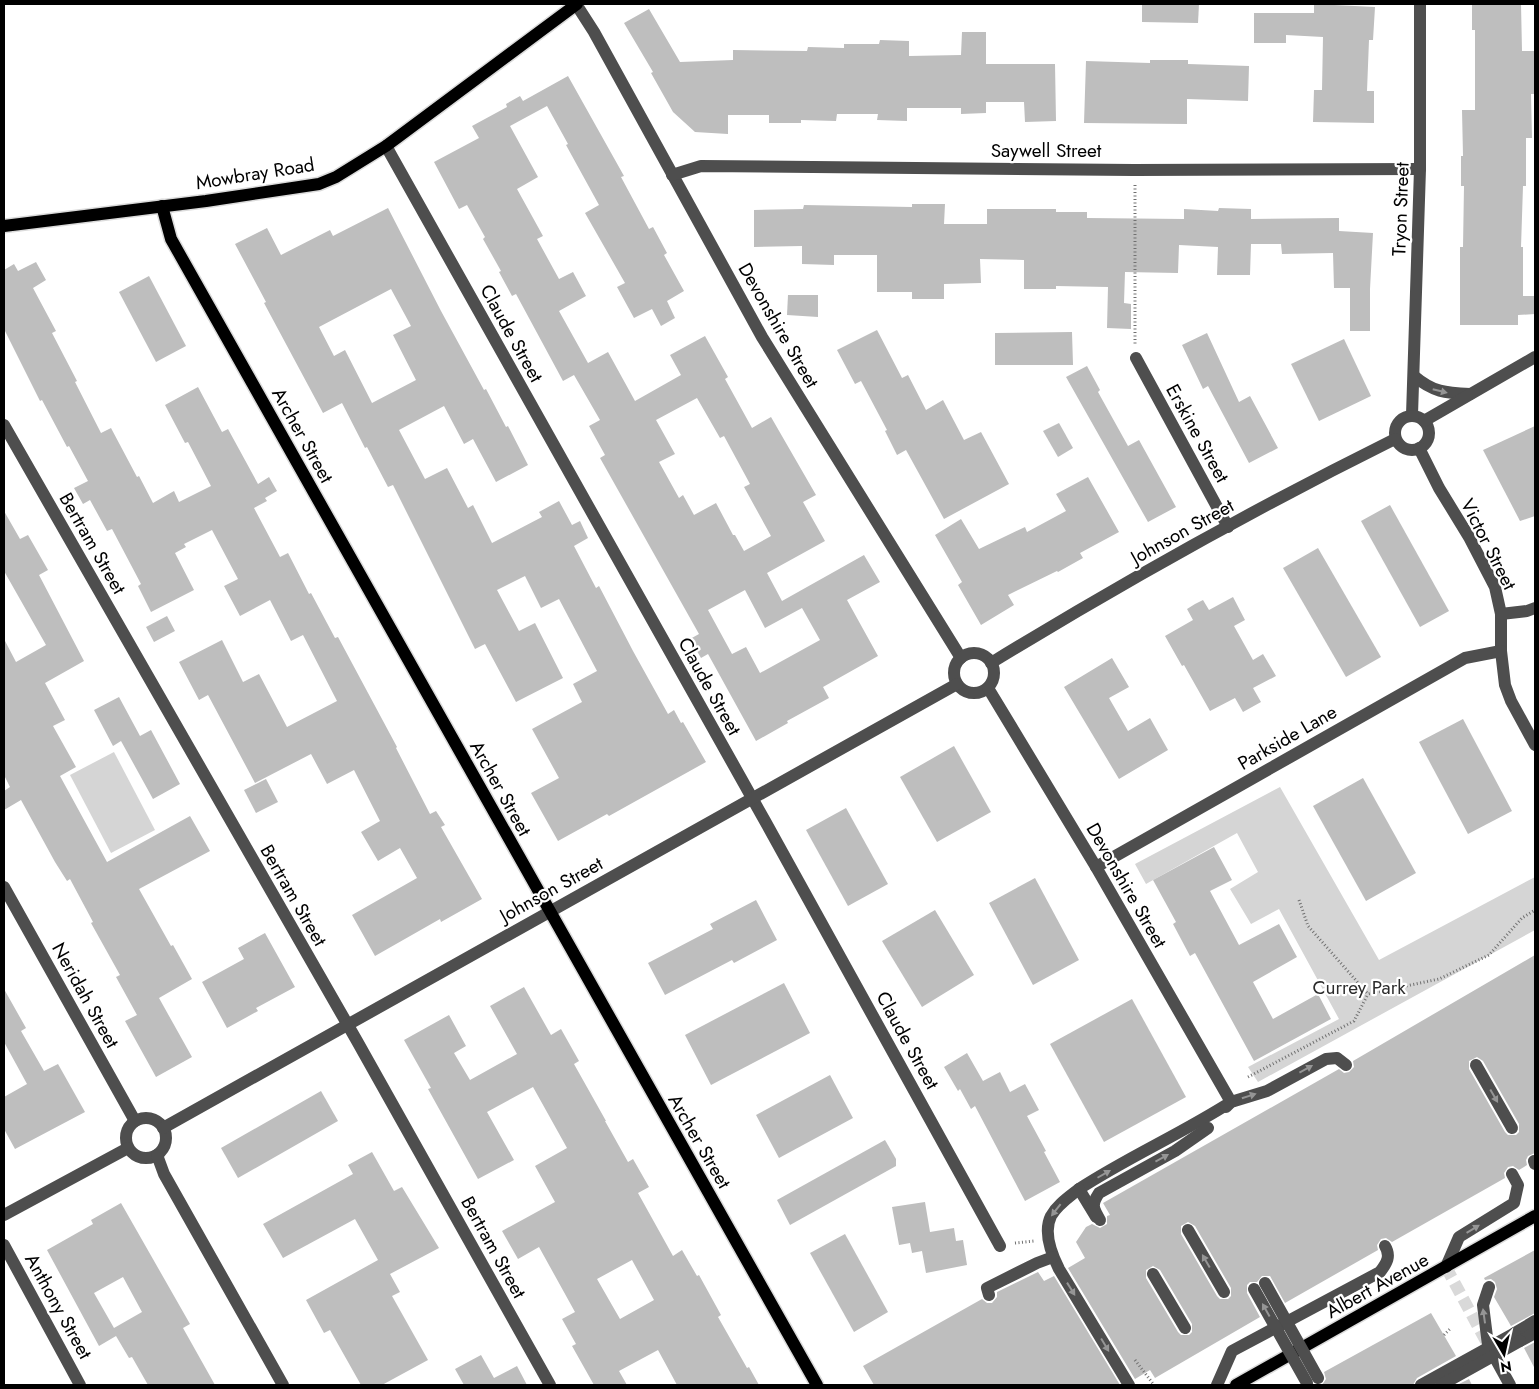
<svg xmlns="http://www.w3.org/2000/svg" width="1539" height="1389" viewBox="0 0 1539 1389" font-family="Jost,sans-serif">
  <style>
    .green { fill: #d5d5d5 }
    .building { fill: #bebebe; fill-rule: evenodd }
    .lines { fill: none; stroke-linecap: round; stroke-linejoin: round }
    .minor-tunnel { stroke: #d9d9d9; stroke-width: 12; stroke-dasharray: 12 6; stroke-linecap: butt }
    .major-casing { stroke: #dbdbdb; stroke-width: 15 }
    .path { stroke: #707070; stroke-width: 3; stroke-dasharray: 1 2.5; stroke-linecap: butt }
    .minor { stroke: #4e4e4e; stroke-width: 12 }
    .major { stroke: #000; stroke-width: 12 }
    .minor-bridge { stroke: #4e4e4e; stroke-width: 12 }
    .oneway { fill: #959595 }
    .labels { text-anchor: middle; stroke-width: 4.5; stroke-linejoin: round; paint-order: stroke }
    .street-label { font-size: 19px; fill: #000; stroke: #fff }
    .park-label { font-size: 19px; fill: #2c2c2c; stroke: #fff }
  </style>
  <rect width="100%" height="100%" fill="#fff"/>
  <g class="green">
    <polygon points="114,752 155,830 111,853 70,775"/>
    <polygon points="1280,787 1379,960 1535,877 1535,930 1258,1082 1248,1067 1339,1019 1279,909 1251,924 1230,889 1258,872 1237,833 1146,884 1135,864"/>
  </g>
  <g class="building">
    <polygon points="1142,4 1199,4 1198,23 1142,22"/>
    <polygon points="1314,4 1375,7 1373,40 1369,40 1367,91 1374,91 1374,123 1313,122 1314,90 1322,90 1323,37 1286,35 1286,43 1254,43 1254,13 1314,13"/>
    <polygon points="1472,4 1521,4 1522,51 1535,51 1535,94 1531,94 1532,138 1526,138 1526,186 1523,186 1521,247 1523,247 1523,296 1535,296 1535,314 1518,315 1518,325 1460,325 1460,247 1463,247 1464,186 1461,186 1461,156 1463,156 1462,110 1475,110 1475,30 1472,30"/>
    <polygon points="649,9 680,62 733,60 733,50 807,51 808,47 844,48 844,44 879,44 880,40 909,41 909,56 961,55 962,32 986,32 986,64 1055,64 1056,121 1025,122 1024,102 986,102 986,113 961,114 961,108 907,108 907,121 877,120 878,114 837,114 836,121 801,120 801,123 769,123 769,115 728,115 728,134 695,132 673,112 651,73 653,72 624,23"/>
    <polygon points="1150,60 1188,60 1188,64 1249,66 1248,101 1187,99 1187,124 1084,123 1086,61 1150,63"/>
    <path d="M568 76 624 176 621 177 649 229 653 227 667 253 664 255 684 291 667 301 675 318 661 326 652 309 634 318 617 287 625 283 585 213 599 205 566 145 568 144 547 106 510 126 538 177 517 189 543 236 537 239 559 279 573 272 586 296 559 311 588 363 608 352 635 401 681 375 670 355 705 336 728 377 725 379 752 428 771 417 816 495 803 502 825 541 767 573 782 601 864 555 880 582 847 600 878 656 823 687 829 698 787 721 788 723 756 741 708 654 701 658 690 639 699 634 600 458 605 455 589 426 600 420 574 375 563 381 516 294 512 296 499 272 501 271 483 239 485 237 467 205 459 209 434 162 479 138 472 126 507 107 506 104 520 96 523 101ZM697 398 720 438 724 436 750 484 744 487 771 536 744 551 735 535H733L716 503 694 515 683 495 679 498 659 462 675 454 656 420ZM745 590 765 628 802 608 820 640 760 673 746 647 732 654 708 610Z"/>
    <polygon points="912,204 945,204 944,224 987,224 987,209 1056,209 1056,212 1087,212 1087,218 1184,219 1184,209 1218,211 1219,208 1251,209 1251,219 1339,218 1339,231 1373,233 1370,289 1370,331 1350,331 1350,288 1334,288 1333,253 1282,254 1281,244 1251,244 1250,275 1217,275 1218,247 1179,245 1178,273 1125,272 1124,303 1131,304 1131,329 1107,328 1108,287 1056,286 1056,289 1024,289 1024,260 980,259 981,283 944,284 944,299 912,299 912,292 877,292 877,255 834,255 834,265 802,264 802,246 754,247 754,210 803,209 804,205 912,207"/>
    <path d="M388 208 441 311 484 390 486 389 506 427 508 426 528 465 496 482 473 439 464 444 444 406 399 430 425 479 447 468 468 508 473 505 492 543 542 517 539 512 559 501 572 525 580 521 588 538 574 546 596 588 599 586 633 651 668 714 674 710 681 723 683 722 706 762 609 816 607 814 558 841 531 793 559 778 532 729 582 702 573 684 597 671 559 599 541 608 525 576 497 590 519 631 535 623 563 678 516 702 485 644 475 649 393 485 388 487 367 447 365 448 342 403 323 413 264 303 266 302 235 244 267 228 281 255 330 230 333 236ZM391 289 411 326 393 335 416 380 372 403 345 350 334 356 319 327Z"/>
    <polygon points="36,262 46,280 33,288 56,331 52,333 77,381 75,382 101,433 111,428 137,477 139,476 153,503 174,491 179,502 211,486 188,442 185,443 165,405 198,387 222,432 228,429 258,484 269,477 277,491 265,498 267,501 254,508 280,557 288,553 309,594 311,593 335,638 338,637 397,747 396,748 430,814 436,811 445,825 441,827 482,899 441,922 440,919 375,956 352,915 417,878 400,848 378,861 361,832 380,821 354,770 327,784 311,754 255,783 208,695 199,700 179,662 222,640 243,682 259,674 287,727 337,701 303,635 291,641 270,600 240,616 224,586 238,579 212,530 184,544 186,547 175,553 194,590 151,612 138,586 141,584 112,529 107,531 90,500 83,504 74,488 88,481 69,446 67,447 42,400 40,401 4,329 4,270 14,264 18,271"/>
    <polygon points="149,276 186,346 156,362 119,292"/>
    <polygon points="788,295 818,295 818,317 787,315"/>
    <polygon points="877,330 902,378 908,375 926,410 943,400 964,440 981,432 1009,484 944,519 906,450 897,455 885,431 887,430 861,381 855,384 837,350"/>
    <polygon points="1072,332 1073,365 995,365 995,333"/>
    <polygon points="1207,333 1239,402 1250,396 1278,448 1249,463 1208,386 1203,389 1182,345"/>
    <polygon points="1344,339 1371,396 1319,421 1291,364"/>
    <polygon points="1087,366 1100,390 1098,392 1128,446 1139,440 1176,507 1148,522 1066,377"/>
    <polygon points="1059,423 1073,448 1058,457 1043,431"/>
    <polygon points="1535,426 1535,516 1520,521 1483,450"/>
    <polygon points="1088,477 1119,532 1080,553 1083,558 1058,572 1057,571 1008,595 1014,605 981,625 958,585 962,582 935,535 961,519 979,549 1025,527 1027,532 1066,511 1056,494"/>
    <polygon points="1390,505 1449,611 1420,627 1361,521"/>
    <polygon points="4,511 20,539 28,535 48,570 39,575 84,661 45,683 65,720 53,726 76,767 60,776 107,862 190,816 210,851 139,889 171,946 173,945 192,979 159,998 192,1057 156,1077 125,1021 137,1015 116,977 120,975 91,923 93,922 70,879 67,881 55,862 21,800 4,810 4,791 10,787 4,775 4,639 16,662 46,645 4,571"/>
    <polygon points="1318,548 1381,657 1346,677 1283,568"/>
    <polygon points="1233,597 1245,620 1234,626 1253,660 1263,654 1276,676 1253,688 1261,702 1243,712 1235,698 1210,711 1184,665 1182,666 1165,636 1193,620 1187,609 1195,604 1203,600 1209,610"/>
    <polygon points="167,616 175,631 154,642 146,627"/>
    <polygon points="1112,658 1129,687 1109,698 1128,731 1150,718 1168,750 1119,779 1064,687"/>
    <polygon points="119,697 140,736 151,730 180,784 153,799 121,741 113,746 94,710"/>
    <polygon points="1463,719 1512,811 1468,834 1419,742"/>
    <polygon points="954,746 991,812 937,842 900,777"/>
    <polygon points="1363,778 1416,873 1366,901 1313,806"/>
    <polygon points="266,779 278,802 256,813 244,790"/>
    <polygon points="846,808 888,884 848,906 806,830"/>
    <polygon points="1214,847 1232,880 1210,891 1239,945 1279,924 1297,957 1253,982 1273,1019 1318,994 1331,1019 1254,1061 1195,953 1190,956 1173,924 1176,922 1153,880"/>
    <polygon points="1035,878 1079,960 1033,985 989,903"/>
    <polygon points="756,900 777,940 734,963 732,960 665,995 648,963 713,929 710,924"/>
    <polygon points="935,910 974,975 922,1007 882,941"/>
    <polygon points="265,933 295,987 256,1008 258,1011 227,1028 202,982 244,959 238,948"/>
    <path d="M1535 955V1153L1528 1156 1526 1160 1527 1165 1519 1170 1513 1166 1508 1167 1504 1173 1505 1178 1392 1242 1386 1238 1381 1239 1377 1245 1378 1250 1285 1303 1270 1276H1262L1257 1282H1250L1247 1285V1293L1260 1317 1155 1378 1150 1370 1135 1379 1068 1268 1085 1258 1076 1242 1086 1227 1092 1224 1100 1228 1107 1224V1216L1110 1215 1103 1203 1339 1069 1344 1073 1349 1072 1354 1067 1353 1061ZM1477 1057 1483 1061 1519 1124V1132L1516 1135H1508L1505 1132 1469 1069V1061ZM1188 1222 1195 1226 1231 1288V1296L1228 1299H1220L1217 1296 1181 1234V1226ZM1153 1266 1160 1270 1192 1324V1332L1189 1335H1181L1178 1332 1146 1278V1270Z"/>
    <polygon points="784,983 810,1033 711,1085 685,1035"/>
    <path d="M524 987 551 1035 561 1029 579 1061 574 1064 606 1121H605L628 1162 633 1159 649 1187 638 1193 673 1256 682 1250 697 1276 699 1275 721 1315 718 1317 747 1368 749 1367 759 1385H677L658 1350 619 1371 627 1385H594L572 1346 576 1344 562 1319 575 1312 539 1247 518 1259 502 1231 555 1202 535 1166 567 1148 533 1087 487 1112 514 1160 478 1179 428 1089 431 1088 404 1040 449 1015 466 1046 454 1053 470 1080 517 1054 490 1006ZM632 1260 654 1300 620 1319 597 1279Z"/>
    <polygon points="4,989 26,1028 21,1031 44,1071 58,1064 85,1112 15,1149 4,1129 4,1097 27,1084 4,1042"/>
    <polygon points="1132,999 1186,1097 1104,1142 1050,1044"/>
    <polygon points="967,1053 983,1081 1000,1072 1010,1092 1025,1084 1039,1110 1027,1116 1046,1151 1044,1152 1060,1182 1025,1201 975,1106 971,1109 960,1089 958,1091 944,1067"/>
    <polygon points="830,1075 853,1118 779,1158 756,1115"/>
    <polygon points="321,1091 338,1121 238,1178 221,1148"/>
    <polygon points="885,1140 896,1159 896,1166 790,1225 777,1200"/>
    <polygon points="372,1152 394,1191 402,1187 439,1248 390,1274 400,1292 392,1296 428,1360 382,1385 361,1385 330,1330 324,1333 306,1300 378,1260 355,1219 283,1258 263,1224 353,1174 348,1165"/>
    <polygon points="925,1202 930,1232 954,1228 956,1241 963,1240 967,1265 926,1273 922,1251 912,1253 910,1243 899,1245 892,1207"/>
    <path d="M121 1203 190 1324 183 1328 215 1385H148L132 1357 129 1358 116 1336 99 1346 47 1250 93 1224 91 1220ZM123 1277 142 1312 114 1328 94 1293Z"/>
    <polygon points="845,1234 888,1312 854,1332 810,1253"/>
    <polygon points="1535,1250 1535,1313 1511,1326 1494,1297 1497,1289 1495,1282 1491,1279 1485,1280 1484,1278"/>
    <polygon points="1038,1272 1044,1281 1054,1276 1120,1385 874,1385 863,1366 982,1299 987,1303 992,1303 997,1297 997,1292"/>
    <polygon points="1431,1313 1456,1356 1417,1378 1413,1385 1322,1385 1326,1379 1324,1372"/>
    <polygon points="1535,1342 1535,1369 1524,1348"/>
    <polygon points="481,1355 494,1378 517,1366 527,1385 464,1385 455,1369"/>
    <polygon points="1469,1379 1472,1385 1457,1385"/>
  </g>
  <g class="lines">
    <polyline class="minor-tunnel" points="1446,1267 1487,1343"/>
    <defs>
      <g id="major">
        <polyline points="162,206 171,239 817,1385"/>
        <polyline points="4,226 206,201 319,184 336,177 386,146 577,4"/>
        <polyline points="1236,1385 1535,1216"/>
      </g>
    </defs>
    <use href="#major" class="major-casing"/>
    <g class="path">
      <polyline points="1135,185 1135,344"/>
      <polyline points="1299,900 1308,926 1368,994 1439,979 1489,955 1522,918 1535,910"/>
      <polyline points="1248,1077 1354,1021 1368,994"/>
      <polyline points="1015,1243 1034,1241"/>
      <polyline points="1444,1335 1450,1329"/>
      <polyline points="1135,1360 1154,1385"/>
    </g>
    <g class="minor">
      <polyline points="576,4 594,32 762,337 961,658"/>
      <polyline points="386,146 765,821 1000,1246"/>
      <polyline points="672,175 701,166 1134,170 1420,169"/>
      <polyline points="1136,358 1228,527"/>
      <path d="M1414 376C1433 392 1445 393 1470 394"/>
      <polyline points="1412,415 1420,169 1420,4"/>
      <circle cx="1412" cy="433" r="17"/>
      <polyline points="1424,421 1535,357"/>
      <polyline points="4,425 357,1041 550,1385"/>
      <polyline points="1419,448 1439,488 1469,537 1495,587 1501,614 1501,651 1505,685 1511,701 1535,745"/>
      <polyline points="1501,614 1527,611 1535,608"/>
      <circle cx="974" cy="673" r="20"/>
      <path d="M991 663C1122 583 1258 507 1395 439"/>
      <path d="M988 688 1096 867 1231 1102C1181 1134 1128 1157 1079 1189L1096 1217"/>
      <polyline points="1096,867 1465,658 1501,651"/>
      <polyline points="4,887 135,1121"/>
      <polyline points="1476,1065 1512,1128"/>
      <polyline points="1226,1107 1231,1102 1267,1091 1326,1059 1337,1058 1346,1065"/>
      <circle cx="146" cy="1138" r="20"/>
      <polyline points="163,1128 957,684"/>
      <polyline points="157,1155 164,1174 283,1385"/>
      <polyline points="1534,1161 1535,1164"/>
      <path d="M1079 1189C1069 1197 1057 1205 1051 1216 1043 1232 1052 1255 1059 1269L1129 1385"/>
      <polyline points="4,1215 128,1148"/>
      <polyline points="1188,1230 1224,1292"/>
      <polyline points="4,1245 80,1385"/>
      <polyline points="1446,1267 1459,1237 1514,1203 1518,1185 1512,1174"/>
      <polyline points="1153,1274 1185,1328"/>
      <polyline points="1489,1287 1483,1305 1488,1345 1510,1385"/>
      <polyline points="989,1295 987,1288 1037,1263 1053,1257"/>
      <polyline points="1515,1333 1535,1321"/>
      <polyline points="1520,1341 1535,1333"/>
      <path d="M1217 1385 1232 1351 1380 1272C1387 1263 1391 1256 1385 1246"/>
    </g>
    <use href="#major" class="major"/>
    <g class="minor-bridge">
      <path d="M1100 1220C1093 1208 1091 1205 1099 1193L1175 1151 1208 1128"/>
      <polyline points="1265,1283 1318,1378"/>
      <polyline points="1254,1289 1307,1383"/>
      <polyline points="1421,1385 1515,1333"/>
      <polyline points="1441,1385 1520,1341"/>
    </g>
  </g>
  <defs><path id="oneway-solid" d="M-6-.8H1V-3.2L6.5 0L1 3.2V.8H-6Z" transform="scale(1.25)"/></defs>
  <g class="oneway">
    <use href="#oneway-solid" transform="translate(1440 391) rotate(14)"/>
    <use href="#oneway-solid" transform="translate(1306 1069) rotate(-29)"/>
    <use href="#oneway-solid" transform="translate(1249 1096) rotate(-18)"/>
    <use href="#oneway-solid" transform="translate(1494 1096) rotate(60)"/>
    <use href="#oneway-solid" transform="translate(1162 1158) rotate(-29)"/>
    <use href="#oneway-solid" transform="translate(1104 1174) rotate(-30)"/>
    <use href="#oneway-solid" transform="translate(1056 1210) rotate(128)"/>
    <use href="#oneway-solid" transform="translate(1473 1229) rotate(-31)"/>
    <use href="#oneway-solid" transform="translate(1206 1261) rotate(-120)"/>
    <use href="#oneway-solid" transform="translate(1071 1289) rotate(58)"/>
    <use href="#oneway-solid" transform="translate(1266 1310) rotate(-119)"/>
    <use href="#oneway-solid" transform="translate(1484 1316) rotate(-98)"/>
    <use href="#oneway-solid" transform="translate(1105 1345) rotate(59)"/>
  </g>
  <g class="labels">
    <g class="street-label">
      <text x="1046" y="157">Saywell Street</text>
      <text transform="translate(255 173) rotate(-9)" y="7">Mowbray Road</text>
      <text transform="translate(1400 209) rotate(-88)" y="7">Tryon Street</text>
      <text transform="translate(779 325) rotate(60)" y="7">Devonshire Street</text>
      <text transform="translate(512 333) rotate(61)" y="7">Claude Street</text>
      <text transform="translate(1198 433) rotate(61)" y="7">Erskine Street</text>
      <text transform="translate(303 435) rotate(61)" y="7">Archer Street</text>
      <text transform="translate(1182 531) rotate(-29)" y="7">Johnson Street</text>
      <text transform="translate(93 543) rotate(60)" y="7">Bertram Street</text>
      <text transform="translate(1489 544) rotate(63)" y="7">Victor Street</text>
      <text transform="translate(710 686) rotate(61)" y="7">Claude Street</text>
      <text transform="translate(1287 737) rotate(-30)" y="7">Parkside Lane</text>
      <text transform="translate(501 788) rotate(61)" y="7">Archer Street</text>
      <text transform="translate(1127 885) rotate(60)" y="7">Devonshire Street</text>
      <text transform="translate(551 889) rotate(-29)" y="7">Johnson Street</text>
      <text transform="translate(294 895) rotate(60)" y="7">Bertram Street</text>
      <text transform="translate(86 995) rotate(61)" y="7">Neridah Street</text>
      <text transform="translate(908 1040) rotate(61)" y="7">Claude Street</text>
      <text transform="translate(700 1141) rotate(60)" y="7">Archer Street</text>
      <text transform="translate(494 1247) rotate(61)" y="7">Bertram Street</text>
      <text transform="translate(1377 1285) rotate(-29)" y="7">Albert Avenue</text>
      <text transform="translate(59 1306) rotate(61)" y="7">Anthony Street</text>
    </g>
    <g class="park-label">
      <text x="1359" y="994">Currey Park</text>
    </g>
  </g>
  <rect width="1539" height="1389" fill="none" stroke="#000000" stroke-width="10"/>
  <g transform="translate(1504 1354) rotate(171)" stroke="#ffffff" stroke-width="4" paint-order="stroke">
  <path d="M0-4L9 19L0 12L-9 19Z" fill="#000000"/>
  <text y="-8" font-size="14" font-weight="bold" text-anchor="middle" fill="#000000">N</text>
  </g>
</svg>
